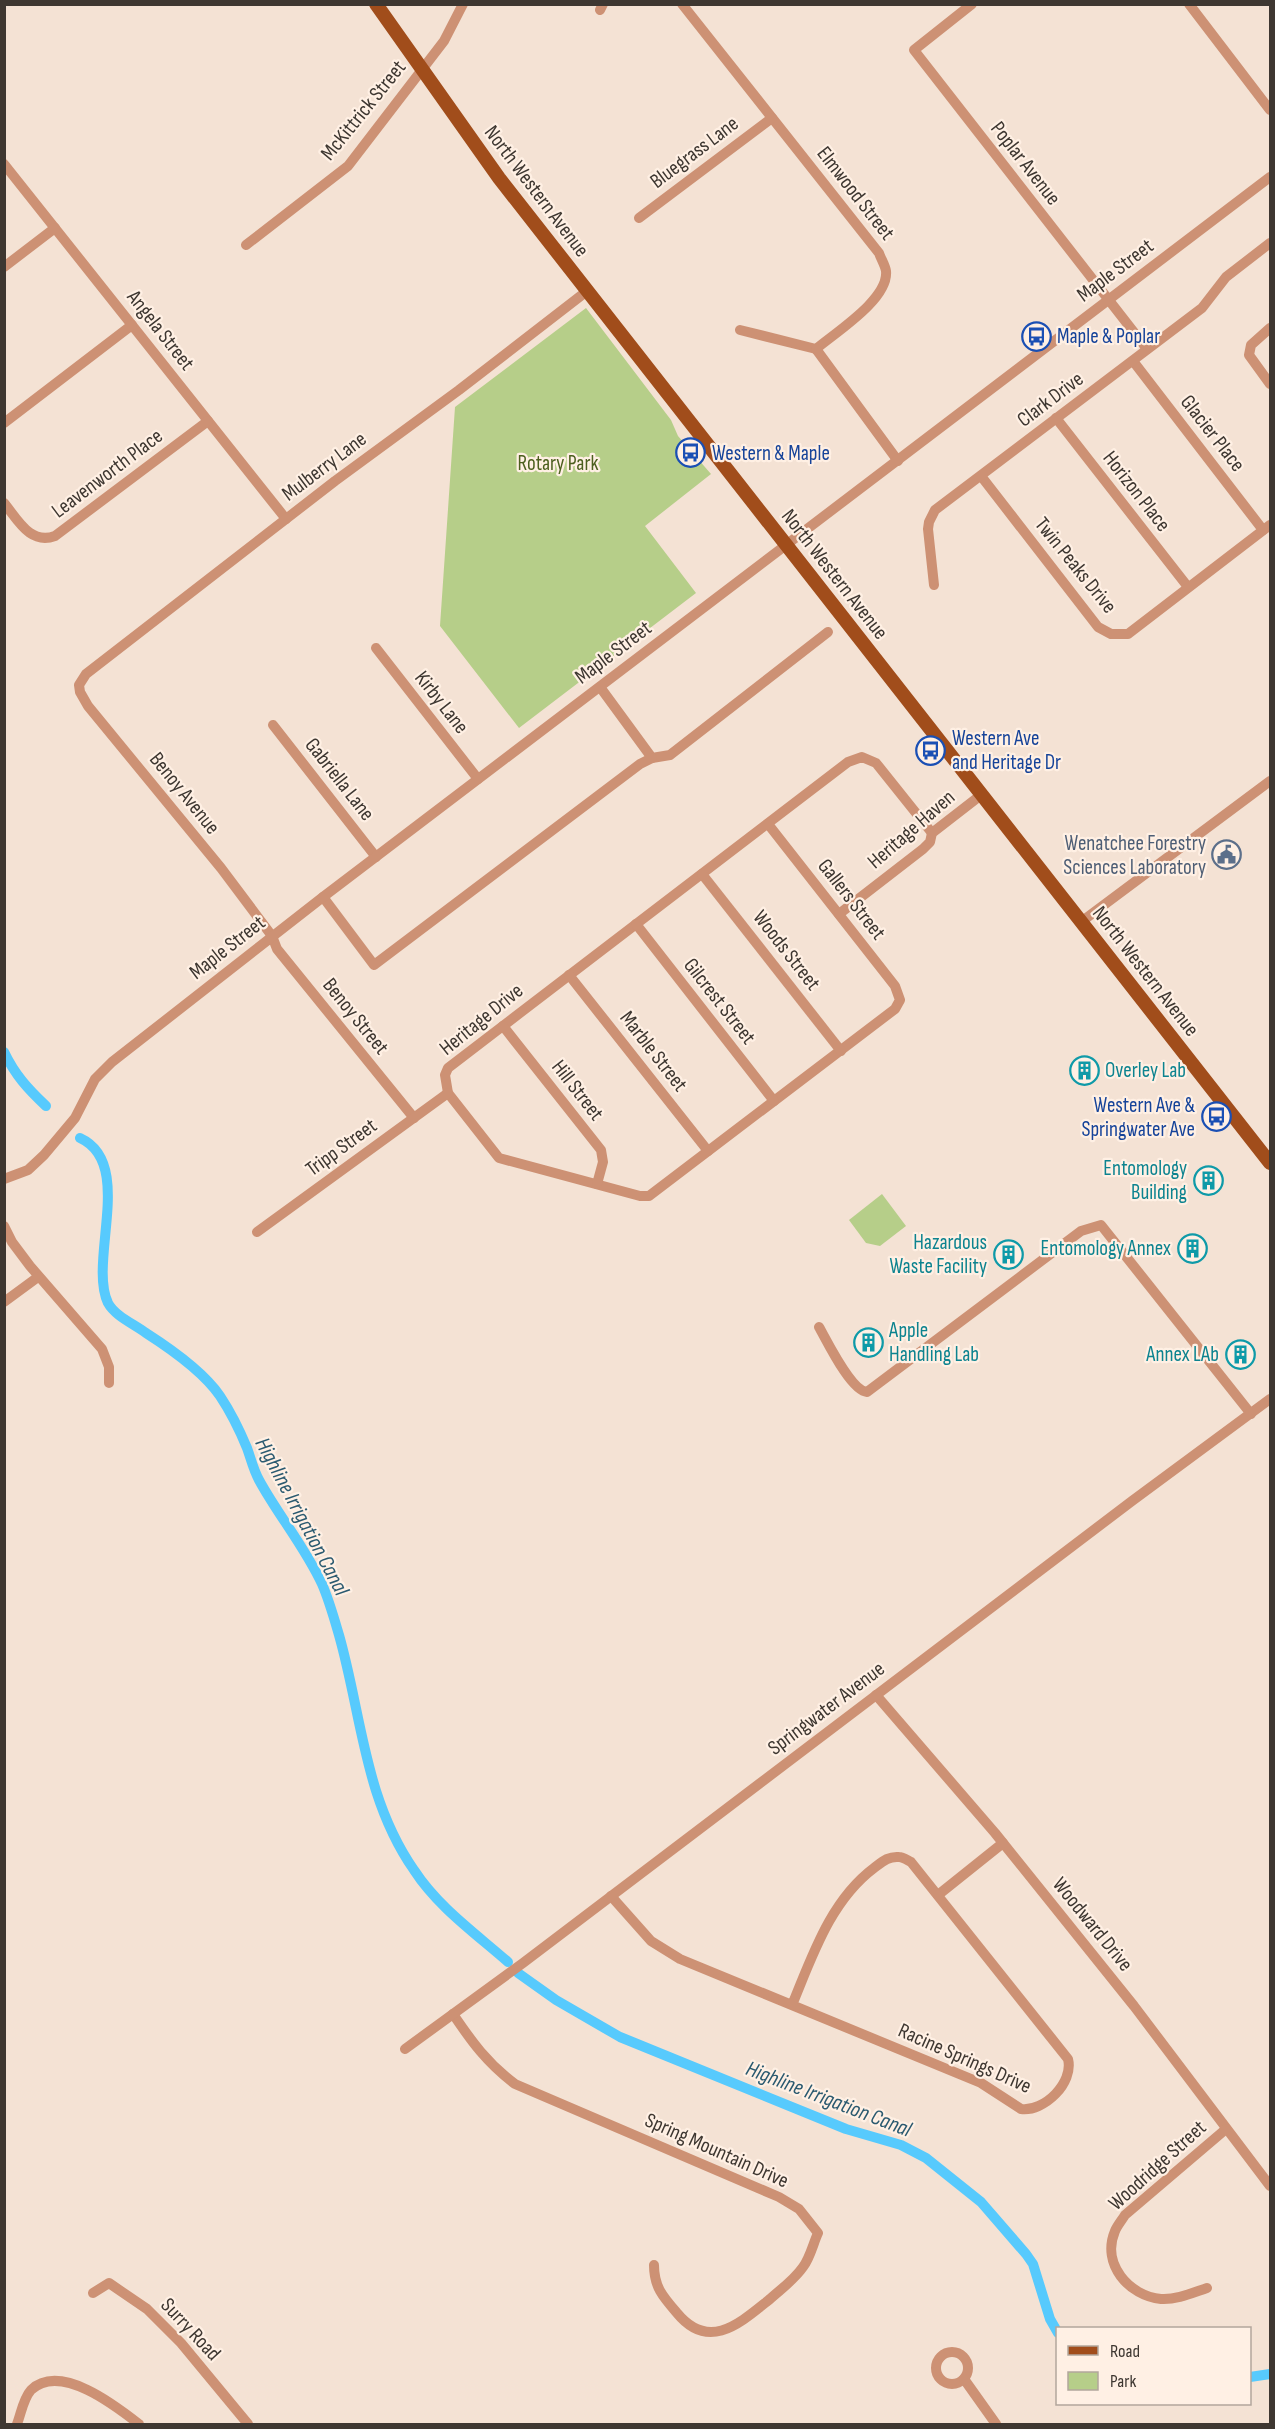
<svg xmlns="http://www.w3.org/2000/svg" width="1275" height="2429" viewBox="0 0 1275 2429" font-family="'Sofia Sans Condensed',sans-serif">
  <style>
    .green { fill: #b6ce89 }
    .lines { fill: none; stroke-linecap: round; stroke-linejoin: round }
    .canal { stroke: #57cafd; stroke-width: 10 }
    .minor { stroke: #cd9174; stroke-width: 10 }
    .major { stroke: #a14d1b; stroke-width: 14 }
    .labels { text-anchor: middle; stroke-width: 4.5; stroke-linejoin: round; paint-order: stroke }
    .street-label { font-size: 21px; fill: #3e3731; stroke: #fff0e4 }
    .transit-label { font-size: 21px; fill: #164399; stroke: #fff0e4; text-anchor: start }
    .park-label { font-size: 21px; fill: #4c5f1e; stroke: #fff0e4 }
    .service-label { font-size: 21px; fill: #4e5e75; stroke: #fff0e4; text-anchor: end }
    .culture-label { font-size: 21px; fill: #0d838f; stroke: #fff0e4; text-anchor: end }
    .water-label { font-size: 22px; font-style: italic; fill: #2b5a70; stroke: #fff0e4 }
  </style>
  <rect width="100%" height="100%" fill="#f4e2d4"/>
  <g class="green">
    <polygon points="586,308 671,420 678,436 711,474 645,526 696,593 519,728 440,626 455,407"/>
    <polygon points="882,1194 906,1226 880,1246 866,1243 849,1220"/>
  </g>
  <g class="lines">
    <g class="canal">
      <path d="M4 1052C15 1075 28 1089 46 1106"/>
      <path d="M80 1138C135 1163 88 1261 108 1303 115 1316 134 1324 146 1333 171 1349 203 1371 220 1396 230 1411 240 1431 247 1448 251 1459 253 1469 259 1480 278 1515 305 1547 322 1584 329 1600 334 1618 339 1635 362 1716 364 1798 414 1870 438 1907 475 1933 508 1962"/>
      <polyline points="518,1973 556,2000 620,2037 846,2129 901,2145 926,2158 981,2202 1026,2254 1033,2264 1050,2319 1058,2333"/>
      <polyline points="1250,2377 1270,2374"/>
    </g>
    <g class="minor">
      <path d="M682 4 879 253C881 259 885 265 886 271 889 299 836 332 816 349"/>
      <polyline points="972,4 914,50 1147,349"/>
      <polyline points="1189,4 1270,110"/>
      <polyline points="600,10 603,4"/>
      <polyline points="4,164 286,519"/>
      <polyline points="639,218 772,118"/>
      <polyline points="246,245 348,166 444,41 463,4"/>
      <polyline points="4,267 55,228"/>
      <polyline points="1270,328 1251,345 1249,355 1270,384"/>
      <polyline points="740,330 816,349"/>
      <polyline points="816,349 898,461"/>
      <polyline points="1133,361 1263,530"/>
      <polyline points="1056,418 1188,587"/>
      <polyline points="4,423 132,325"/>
      <polyline points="981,476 1098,627 1111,634 1128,634 1270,525"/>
      <path d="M4 503C18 520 30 545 55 536L208 421"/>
      <polyline points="934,585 928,529 929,522 935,510 1202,308 1226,277 1270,243"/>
      <polyline points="376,648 478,779"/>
      <polyline points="600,687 652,758 670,755 828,632"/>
      <polyline points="273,725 376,857"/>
      <polyline points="768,824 895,986 900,1000 895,1009 649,1196 640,1196 499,1158 448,1093 445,1075 448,1068 848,762 862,757 876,763 932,833"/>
      <polyline points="702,874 841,1051"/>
      <polyline points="323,897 374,965 640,764 652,758"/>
      <polyline points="839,914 923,849 930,842 932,833 981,795"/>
      <polyline points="1081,922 1270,781"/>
      <polyline points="636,924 774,1101"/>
      <polyline points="569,975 708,1151"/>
      <polyline points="503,1026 601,1150 603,1162 597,1184"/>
      <polyline points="414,1118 277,949 272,936 221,868 88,706 80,692 79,685 86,674 335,481 459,390 587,291"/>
      <polyline points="4,1179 28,1170 44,1155 75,1118 95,1079 112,1062 323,897 1270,177"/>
      <polyline points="4,1226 12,1242 30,1266 102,1349 109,1367 109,1383"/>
      <polyline points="257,1232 448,1093"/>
      <polyline points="4,1302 38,1277"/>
      <path d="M819 1327C827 1341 851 1391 867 1392L1081 1231 1101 1225 1251 1414"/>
      <polyline points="876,1695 995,1833 1134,2006 1270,2186"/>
      <polyline points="938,1895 1003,1843"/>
      <path d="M611 1896 651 1941 680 1959 981 2083 1021 2109C1044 2112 1074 2083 1068 2059L911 1862C907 1860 903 1857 899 1857 888 1856 882 1862 874 1868 830 1901 812 1957 792 2005"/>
      <path d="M453 2014C472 2042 487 2063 515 2084L779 2197 799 2209 818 2233C813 2244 810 2258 803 2267 794 2280 781 2289 770 2299 740 2323 709 2352 677 2313 663 2297 654 2287 654 2265"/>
      <polyline points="405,2049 523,1963 1132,1501 1270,1399"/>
      <path d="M1207 2288C1192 2293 1176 2300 1161 2299 1129 2296 1101 2264 1115 2231 1117 2226 1122 2220 1125 2215L1226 2129"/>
      <polyline points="93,2293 109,2283 147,2309 181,2343 248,2424"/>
      <circle cx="952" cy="2368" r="16"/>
      <polyline points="964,2379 996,2424"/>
      <path d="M17 2424C21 2414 23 2399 31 2390 60 2362 116 2406 139 2424"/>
    </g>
    <polyline class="major" points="376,4 499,178 1270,1163"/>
  </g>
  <defs>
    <symbol id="bus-ring" viewBox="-11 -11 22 22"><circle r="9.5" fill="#fff0e4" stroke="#1a4fb4" stroke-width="1.5"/><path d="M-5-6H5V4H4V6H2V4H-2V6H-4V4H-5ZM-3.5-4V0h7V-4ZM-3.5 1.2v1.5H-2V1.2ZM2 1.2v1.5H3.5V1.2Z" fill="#1a4fb4"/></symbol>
    <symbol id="civic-ring" viewBox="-11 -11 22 22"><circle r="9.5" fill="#fff0e4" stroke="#5c6f8a" stroke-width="1.5"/><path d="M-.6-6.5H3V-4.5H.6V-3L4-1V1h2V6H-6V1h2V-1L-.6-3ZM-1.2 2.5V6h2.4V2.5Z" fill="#5c6f8a"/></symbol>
    <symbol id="building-ring" viewBox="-11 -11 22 22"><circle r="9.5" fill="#fff0e4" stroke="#0f9aa8" stroke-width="1.5"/><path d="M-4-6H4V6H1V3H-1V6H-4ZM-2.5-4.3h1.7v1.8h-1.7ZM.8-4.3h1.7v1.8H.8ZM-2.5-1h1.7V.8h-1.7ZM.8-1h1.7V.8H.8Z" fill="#0f9aa8"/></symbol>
  </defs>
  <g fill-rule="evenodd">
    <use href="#bus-ring" x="1020" y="320" width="33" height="33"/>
    <use href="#bus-ring" x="674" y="436" width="33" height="33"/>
    <use href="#bus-ring" x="914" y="734" width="33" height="33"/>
    <use href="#civic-ring" x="1210" y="838" width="33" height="33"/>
    <use href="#building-ring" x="1068" y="1054" width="33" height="33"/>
    <use href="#bus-ring" x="1200" y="1100" width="33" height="33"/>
    <use href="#building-ring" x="1192" y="1164" width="33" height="33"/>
    <use href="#building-ring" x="1176" y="1232" width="33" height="33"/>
    <use href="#building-ring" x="992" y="1238" width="33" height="33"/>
    <use href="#building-ring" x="852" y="1326" width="33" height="33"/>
    <use href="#building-ring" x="1224" y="1338" width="33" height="33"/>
  </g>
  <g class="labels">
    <g class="street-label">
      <text transform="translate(363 110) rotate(-51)" y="7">McKittrick Street</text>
      <text transform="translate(694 152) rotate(-37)" y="7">Bluegrass Lane</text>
      <text transform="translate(1026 163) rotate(52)" y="7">Poplar Avenue</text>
      <text transform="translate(537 191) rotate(53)" y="7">North Western Avenue</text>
      <text transform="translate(856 193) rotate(52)" y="7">Elmwood Street</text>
      <text transform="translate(1115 270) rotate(-37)" y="7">Maple Street</text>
      <text transform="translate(161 330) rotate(52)" y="7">Angela Street</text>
      <text transform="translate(1050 399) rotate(-37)" y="7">Clark Drive</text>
      <text transform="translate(1213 433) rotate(52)" y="7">Glacier Place</text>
      <text transform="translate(324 466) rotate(-37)" y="7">Mulberry Lane</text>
      <text transform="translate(107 473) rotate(-37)" y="7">Leavenworth Place</text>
      <text transform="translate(1137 491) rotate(52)" y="7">Horizon Place</text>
      <text transform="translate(1076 565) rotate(51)" y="7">Twin Peaks Drive</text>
      <text transform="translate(835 574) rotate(52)" y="7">North Western Avenue</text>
      <text transform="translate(613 652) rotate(-37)" y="7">Maple Street</text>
      <text transform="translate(442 702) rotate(52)" y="7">Kirby Lane</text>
      <text transform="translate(340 779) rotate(52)" y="7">Gabriella Lane</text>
      <text transform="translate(185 793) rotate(51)" y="7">Benoy Avenue</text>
      <text transform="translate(911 829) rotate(-41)" y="7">Heritage Haven</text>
      <text transform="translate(852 899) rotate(52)" y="7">Gallers Street</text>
      <text transform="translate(227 947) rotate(-38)" y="7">Maple Street</text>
      <text transform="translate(787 950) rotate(52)" y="7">Woods Street</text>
      <text transform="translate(1146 971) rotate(52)" y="7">North Western Avenue</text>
      <text transform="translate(720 1001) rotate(52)" y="7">Gilcrest Street</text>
      <text transform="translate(356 1016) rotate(51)" y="7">Benoy Street</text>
      <text transform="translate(481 1019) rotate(-39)" y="7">Heritage Drive</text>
      <text transform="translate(654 1051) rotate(52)" y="7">Marble Street</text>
      <text transform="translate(578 1090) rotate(52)" y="7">Hill Street</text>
      <text transform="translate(341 1147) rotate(-36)" y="7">Tripp Street</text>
      <text transform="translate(826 1708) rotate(-37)" y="7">Springwater Avenue</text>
      <text transform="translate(1093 1924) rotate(51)" y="7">Woodward Drive</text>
      <text transform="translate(965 2058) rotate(24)" y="7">Racine Springs Drive</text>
      <text transform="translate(717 2150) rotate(24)" y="7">Spring Mountain Drive</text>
      <text transform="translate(1157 2165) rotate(-42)" y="7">Woodridge Street</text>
      <text transform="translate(191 2329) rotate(47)" y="7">Surry Road</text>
    </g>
    <g class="transit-label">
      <text x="1057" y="343">Maple &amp; Poplar</text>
      <text x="712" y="460">Western &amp; Maple</text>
      <text x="952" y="745">Western Ave<tspan x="952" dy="24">and Heritage Dr</tspan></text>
      <text x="1195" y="1112" text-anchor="end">Western Ave &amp;<tspan x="1195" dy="24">Springwater Ave</tspan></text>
    </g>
    <g class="park-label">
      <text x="558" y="470">Rotary Park</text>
    </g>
    <g class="service-label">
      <text x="1206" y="850">Wenatchee Forestry<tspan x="1206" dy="24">Sciences Laboratory</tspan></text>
    </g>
    <g class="culture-label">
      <text x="1105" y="1077" text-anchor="start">Overley Lab</text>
      <text x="1187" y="1175">Entomology<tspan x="1187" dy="24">Building</tspan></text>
      <text x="987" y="1249">Hazardous<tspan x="987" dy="24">Waste Facility</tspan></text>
      <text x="1171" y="1255">Entomology Annex</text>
      <text x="889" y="1337" text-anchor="start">Apple<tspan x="889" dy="24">Handling Lab</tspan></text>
      <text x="1219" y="1361">Annex LAb</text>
    </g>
    <g class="water-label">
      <text transform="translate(303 1516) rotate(62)" y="8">Highline Irrigation Canal</text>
      <text transform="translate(829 2098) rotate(21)" y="8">Highline Irrigation Canal</text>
    </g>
  </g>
  <rect width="1275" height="2429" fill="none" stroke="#3e3731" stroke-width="12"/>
  <rect x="1056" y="2327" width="195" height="78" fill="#fff0e4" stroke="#b2a69c" stroke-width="1.5"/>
  <rect x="1068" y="2346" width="30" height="9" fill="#a14d1b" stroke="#b2a69c" stroke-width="1.5"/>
  <text x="1110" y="2357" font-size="18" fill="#3e3731">Road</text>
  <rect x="1068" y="2372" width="30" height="18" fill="#b6ce89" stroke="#b2a69c" stroke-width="1.5"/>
  <text x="1110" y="2387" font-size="18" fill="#3e3731">Park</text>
</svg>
